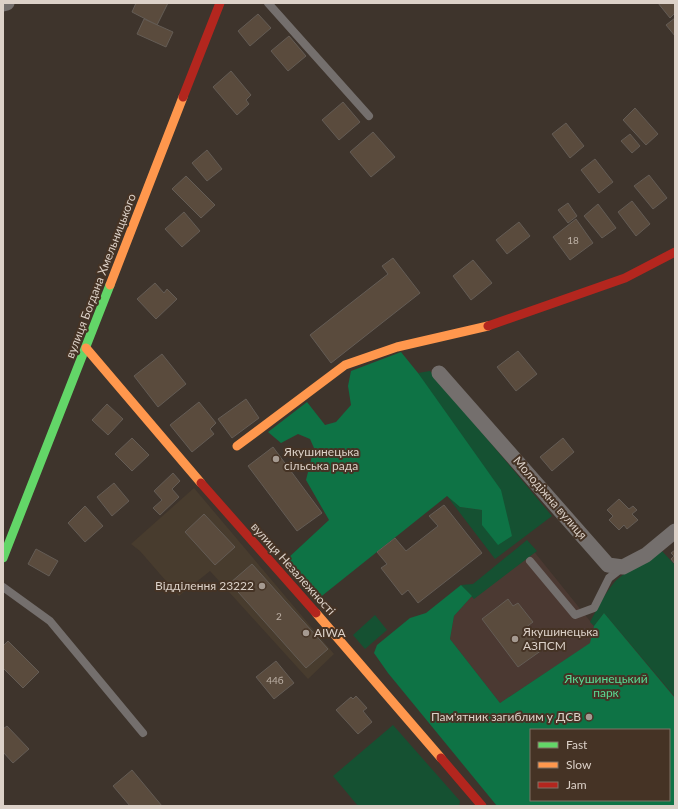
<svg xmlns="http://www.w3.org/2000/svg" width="678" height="809" viewBox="0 0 678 809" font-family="Lato,sans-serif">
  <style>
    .commercial { fill: #483c2e }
    .medical { fill: #4b3932 }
    .green { fill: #155132 }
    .forest { fill: #0e7345; fill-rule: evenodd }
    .building { fill: #5a4b3d; stroke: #645c55 }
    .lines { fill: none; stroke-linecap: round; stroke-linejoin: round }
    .lane { stroke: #746f6d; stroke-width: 8 }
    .street { stroke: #746f6d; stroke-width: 15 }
    .fast { stroke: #63d668; stroke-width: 9 }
    .slow { stroke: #ff974d; stroke-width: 9 }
    .jam { stroke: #b3261e; stroke-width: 9 }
    .poi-dot { fill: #a59a91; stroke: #453325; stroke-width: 1.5 }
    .labels { text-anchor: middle; stroke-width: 4; stroke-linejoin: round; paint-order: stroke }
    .number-label { font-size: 10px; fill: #bcb0a5 }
    .street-label { font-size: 12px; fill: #dcd1c8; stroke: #453325 }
    .poi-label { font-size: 12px; fill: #dcd1c8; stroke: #453325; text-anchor: start }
    .park-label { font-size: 12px; fill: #5adb94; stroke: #453325 }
  </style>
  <rect width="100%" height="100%" fill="#3e342c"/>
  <polygon class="commercial" points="194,488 334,654 308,679 210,571 179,596 140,551 131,544"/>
  <polygon class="medical" points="532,549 594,626 591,643 500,703 450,639 454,616 472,596"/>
  <g class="green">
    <polygon points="430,371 552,516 495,559 447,496 460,507 482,510 512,536 418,373"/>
    <polygon points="527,540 537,551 474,599 461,585 473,584"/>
    <path d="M661 550 675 565V697L604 613 594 626 590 622C597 609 604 595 613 584 622 572 648 562 661 550Z"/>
    <polygon points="375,615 387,630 365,649 353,635"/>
    <polygon points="393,725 460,801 459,806 358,806 333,776"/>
  </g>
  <g class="forest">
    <polygon points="401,352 418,373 501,490 512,536 498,545 482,525 482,510 460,507 447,496 318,599 287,559 329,520 306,480 314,448 310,439 298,434 281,443 268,432 307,402 325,425 336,422 351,405 348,386 351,371"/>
    <path d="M461 585 472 596 454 616 450 639 500 703 590 643 594 626 604 613 675 698V806H497L388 673 374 653 377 645 410 618 426 613ZM531 730H669V800H531Z"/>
  </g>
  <g class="building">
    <polygon points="136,3 168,3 157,25 132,12"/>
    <polygon points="658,3 675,3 675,13 670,18"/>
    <polygon points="258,14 271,28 250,46 238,31"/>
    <polygon points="675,18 675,36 666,25"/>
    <polygon points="144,19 173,32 166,47 137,34"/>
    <polygon points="289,36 306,56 288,71 271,51"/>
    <polygon points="231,71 251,95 246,100 249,104 237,115 213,87"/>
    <polygon points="343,102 360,122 339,140 322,120"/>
    <polygon points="635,108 658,134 646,145 623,120"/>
    <polygon points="566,123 584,146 570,158 552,134"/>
    <polygon points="373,132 395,157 371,177 350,152"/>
    <polygon points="630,134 640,146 632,153 621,141"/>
    <polygon points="207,150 222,169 207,181 192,163"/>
    <polygon points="595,159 613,182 599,193 581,170"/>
    <polygon points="649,175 667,198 653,209 634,186"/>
    <polygon points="186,176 215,205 201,218 172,189"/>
    <polygon points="632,201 650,224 636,236 618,212"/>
    <polygon points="568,203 577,216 568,223 558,210"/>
    <polygon points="598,204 616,228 602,238 584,216"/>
    <polygon points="184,212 200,231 182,247 165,229"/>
    <polygon points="576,219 593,243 570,260 553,237"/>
    <polygon points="519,222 530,236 507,254 496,240"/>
    <polygon points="393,258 420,293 331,363 310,335 388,274 382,266"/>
    <polygon points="473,260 492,283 471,300 453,276"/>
    <polygon points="155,283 164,293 167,289 177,299 156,319 137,299"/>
    <polygon points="518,351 537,374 516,391 497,367"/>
    <polygon points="162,354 186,384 158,407 134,376"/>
    <polygon points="246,399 259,418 232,438 218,419"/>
    <polygon points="199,402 216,423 210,429 214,434 192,452 170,425"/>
    <polygon points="107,404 123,419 108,435 92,420"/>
    <polygon points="132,438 149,455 132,471 115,454"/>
    <polygon points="563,438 574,452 552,471 540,457"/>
    <polygon points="273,447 322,513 297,531 248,466"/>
    <polygon points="173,473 180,481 172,489 179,497 160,515 153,508 162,500 154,491"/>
    <polygon points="114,483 129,501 112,516 97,497"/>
    <polygon points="619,499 629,509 633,506 637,510 632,514 638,520 627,529 624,525 619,530 609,520 613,516 607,510"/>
    <polygon points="444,505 482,553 418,603 408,590 402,595 381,568 387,564 377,552 395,538 406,551 438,526 429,516"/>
    <polygon points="85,506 103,526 85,542 68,523"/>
    <polygon points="204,514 235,547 215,565 185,532"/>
    <polygon points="36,549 58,561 49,576 28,564"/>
    <polygon points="675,550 675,564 671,559 674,556 671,553"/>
    <polygon points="252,564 328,649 306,668 230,583"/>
    <polygon points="508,599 513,606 518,603 533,622 525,628 542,650 518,667 482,619"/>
    <polygon points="8,641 39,672 23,688 3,668 3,646"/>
    <polygon points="276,661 294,683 274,699 256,677"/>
    <polygon points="356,696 367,708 363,711 372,722 358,734 336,710 351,697 353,699"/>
    <polygon points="7,726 29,749 13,763 3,752 3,729"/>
    <polygon points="132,770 162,806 130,806 113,786"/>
  </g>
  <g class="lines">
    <g class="lane">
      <polyline points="268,3 369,116"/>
      <polyline points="530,561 575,615 594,608 609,578 623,567"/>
      <polyline points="3,587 50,621 143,733"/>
    </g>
    <g class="street">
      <polyline points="3,4 7,3"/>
      <polyline points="439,373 608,565 623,567 646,555 675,531"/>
    </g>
    <polyline class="fast" points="3,558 110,285"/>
    <g class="slow">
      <polyline points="110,285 183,97"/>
      <polyline points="86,348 201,483"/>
      <polyline points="237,446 345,365 397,347 488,326"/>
      <polyline points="316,613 441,758"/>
    </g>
    <g class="jam">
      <polyline points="183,97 220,3"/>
      <polyline points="488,326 625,278 675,252"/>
      <polyline points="201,483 316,613"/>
      <polyline points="441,758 482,806"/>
    </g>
  </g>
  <g class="poi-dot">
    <circle cx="276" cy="459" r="4"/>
    <circle cx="262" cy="586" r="4"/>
    <circle cx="306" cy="633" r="4"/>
    <circle cx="515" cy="639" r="4"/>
    <circle cx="589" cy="717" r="4"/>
  </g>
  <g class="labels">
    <g class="number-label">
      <text x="573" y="244">18</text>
      <text x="279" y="620">2</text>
      <text x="275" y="684">44б</text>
    </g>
    <g class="street-label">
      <text transform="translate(101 276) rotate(-69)" y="4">вулиця Богдана Хмельницького</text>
      <text transform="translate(550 498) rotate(49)" y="4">Молодіжна вулиця</text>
      <text transform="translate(293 569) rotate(48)" y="4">вулиця Незалежності</text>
    </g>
    <g class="poi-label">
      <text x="284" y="456">Якушинецька<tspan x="284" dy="14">сільська рада</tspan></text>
      <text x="254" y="590" text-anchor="end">Відділення 23222</text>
      <text x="523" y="636">Якушинецька<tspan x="523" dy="14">АЗПСМ</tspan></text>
      <text x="314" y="637">AIWA</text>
      <text x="581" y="721" text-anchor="end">Пам'ятник загиблим у ДСВ</text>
    </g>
    <g class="park-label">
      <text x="606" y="683">Якушинецький<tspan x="606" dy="14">парк</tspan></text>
    </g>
  </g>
  <rect width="678" height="809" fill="none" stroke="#dcd1c8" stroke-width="8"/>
  <rect x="530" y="729" width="140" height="72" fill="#453325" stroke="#817266"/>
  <rect x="538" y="742" width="20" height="6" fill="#63d668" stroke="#817266"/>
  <text x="566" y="749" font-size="12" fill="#dcd1c8">Fast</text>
  <rect x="538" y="762" width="20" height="6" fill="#ff974d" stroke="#817266"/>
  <text x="566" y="769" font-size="12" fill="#dcd1c8">Slow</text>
  <rect x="538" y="782" width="20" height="6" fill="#b3261e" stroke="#817266"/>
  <text x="566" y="789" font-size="12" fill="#dcd1c8">Jam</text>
</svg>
